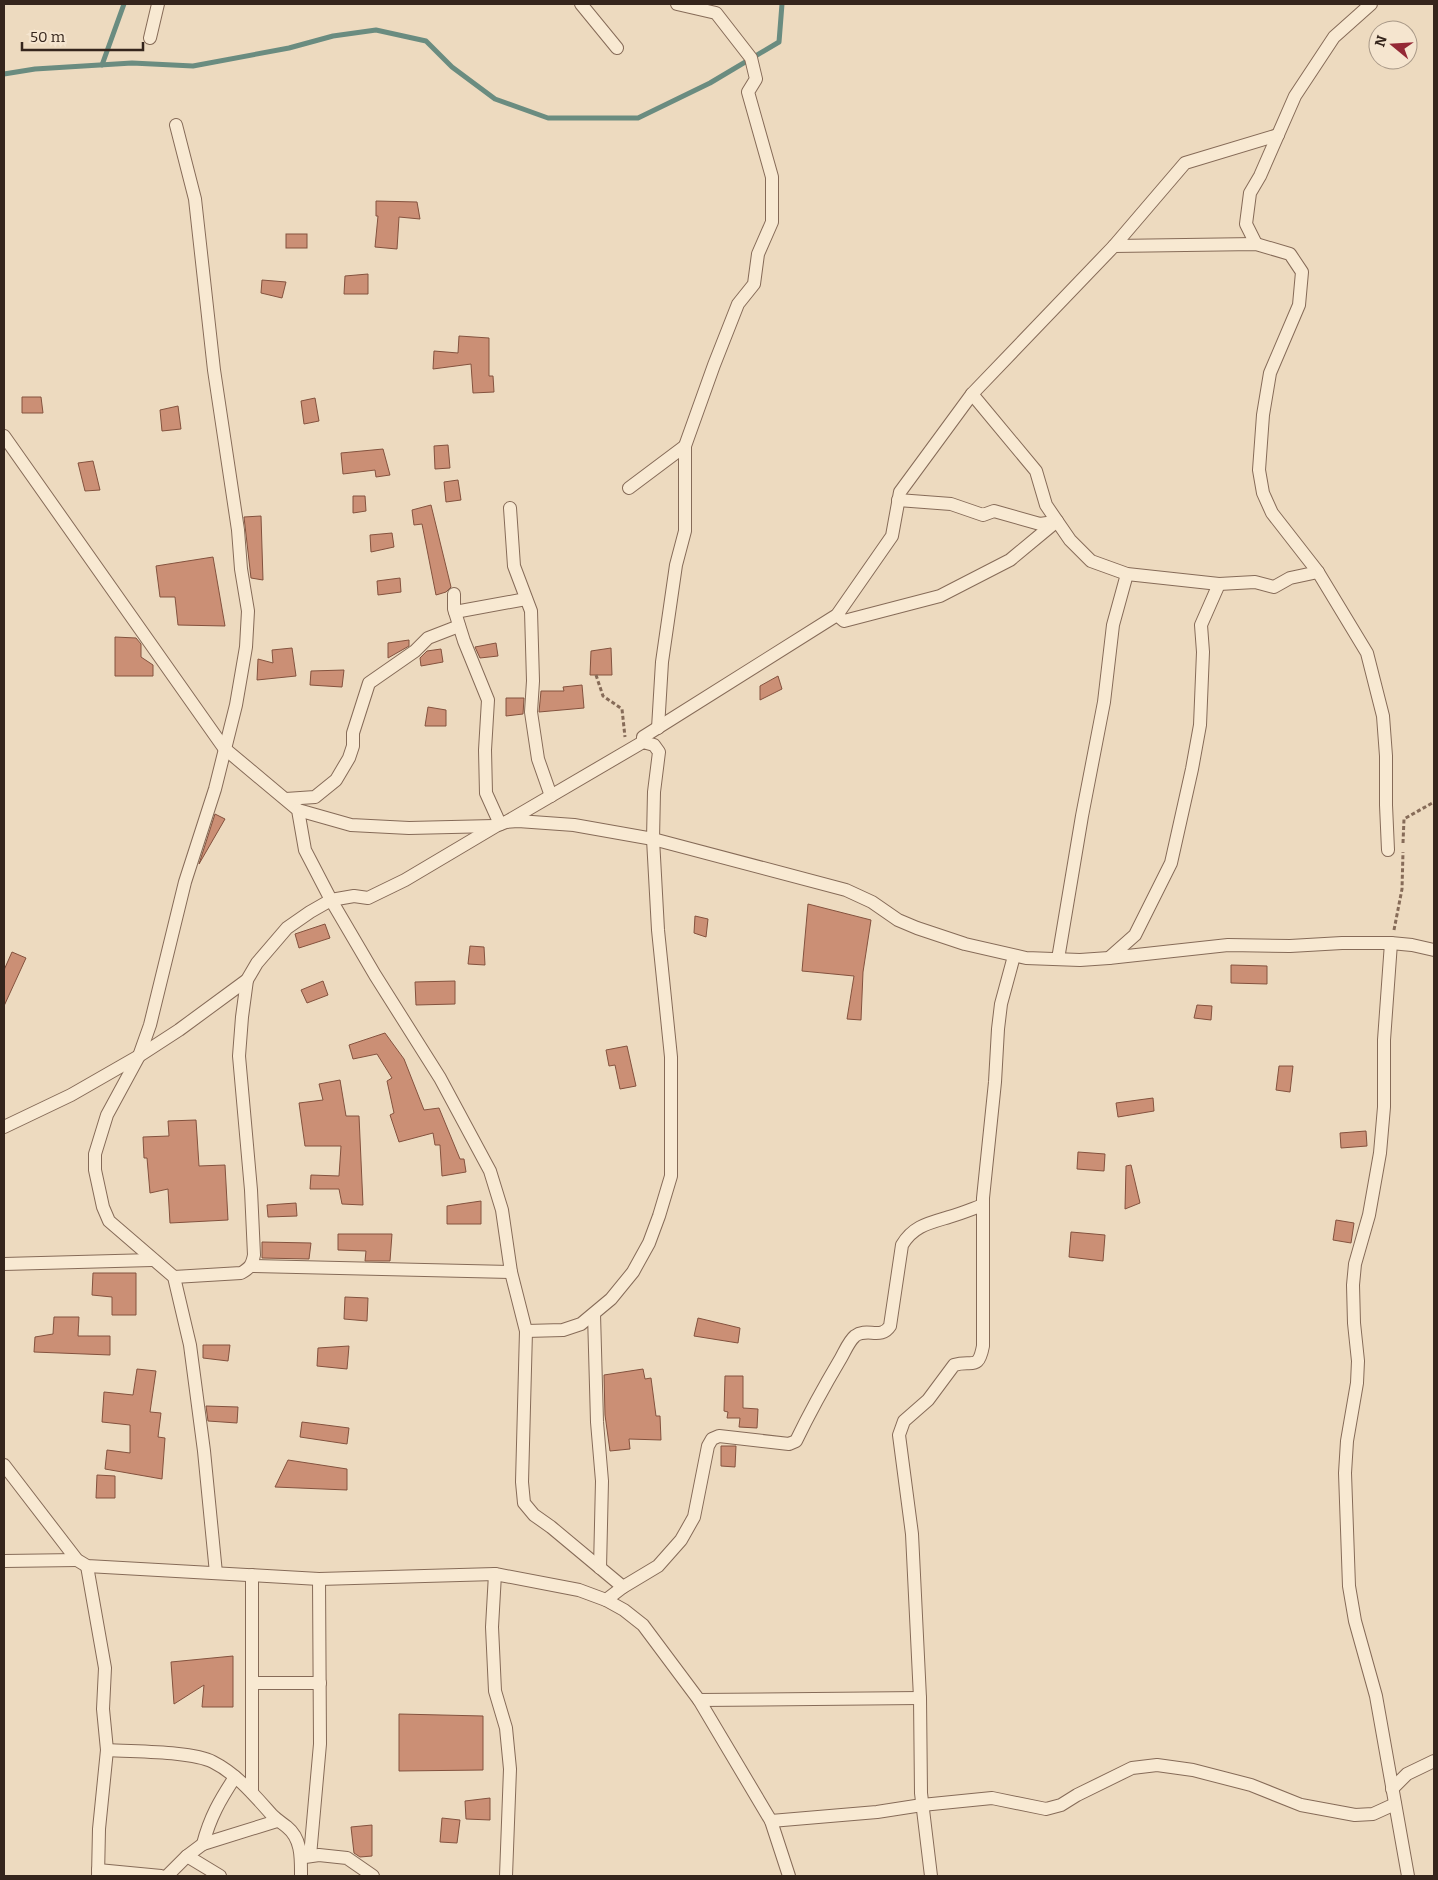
<svg xmlns="http://www.w3.org/2000/svg" width="1438" height="1880" viewBox="0 0 1438 1880" font-family="Bitter,serif">
  <style>
    .lines { fill: none; stroke-linecap: round; stroke-linejoin: round }
    .stream { stroke: #6a8c80; stroke-width: 5 }
    .building { fill: #cb8f75; stroke: #84523e }
    .minor-casing { stroke: #866b58; stroke-width: 14 }
    .path { stroke: #866b58; stroke-width: 3; stroke-dasharray: 4 2.5; stroke-linecap: butt }
    .minor { stroke: #f8e9d2; stroke-width: 12 }
  </style>
  <rect width="100%" height="100%" fill="#eddabf"/>
  <g class="lines">
    <g class="stream">
      <polyline points="102,65 124,4"/>
      <polyline points="4,74 35,69 132,63 193,66 289,48 333,36 376,30 426,41 452,67 495,99 548,118 638,118 710,83 779,42 782,4"/>
    </g>
  </g>
  <g class="building">
    <polygon points="376,201 417,202 420,219 399,217 397,249 375,247 378,216 376,216"/>
    <rect x="286" y="234" width="21" height="14"/>
    <polygon points="368,274 368,294 344,294 345,276"/>
    <polygon points="262,280 286,282 282,298 261,293"/>
    <polygon points="459,336 489,338 489,376 493,376 494,392 473,393 471,364 433,369 434,351 458,353"/>
    <polygon points="22,397 41,397 43,413 22,413"/>
    <polygon points="315,398 319,421 304,424 301,401"/>
    <polygon points="178,406 181,429 162,431 160,410"/>
    <polygon points="448,445 450,468 435,469 434,446"/>
    <polygon points="383,449 390,475 376,477 375,470 343,474 341,453"/>
    <polygon points="93,461 100,490 85,491 78,463"/>
    <polygon points="458,480 461,500 446,502 444,482"/>
    <polygon points="353,496 365,496 366,511 353,513"/>
    <polygon points="431,505 451,587 446,592 436,595 422,524 414,525 412,510"/>
    <polygon points="261,516 263,580 251,578 244,517"/>
    <polygon points="392,533 394,547 371,552 370,535"/>
    <polygon points="213,557 225,626 178,625 175,597 160,597 156,566"/>
    <polygon points="400,578 401,592 378,595 377,581"/>
    <polygon points="115,637 136,638 141,644 141,657 153,665 153,676 115,676"/>
    <polygon points="409,640 409,646 388,658 388,643"/>
    <polygon points="496,643 498,656 480,658 475,647"/>
    <polygon points="292,648 296,676 257,680 258,659 273,663 272,650"/>
    <polygon points="611,648 612,675 590,675 591,651"/>
    <polygon points="441,649 443,662 421,666 420,658 427,651"/>
    <polygon points="344,670 342,687 310,685 311,671"/>
    <polygon points="778,676 782,689 760,700 760,686"/>
    <polygon points="582,685 584,708 539,712 541,691 564,691 563,687"/>
    <polygon points="506,698 524,698 523,714 506,716"/>
    <polygon points="428,707 446,710 446,726 425,726"/>
    <polygon points="215,814 225,819 199,864"/>
    <polygon points="808,904 871,920 863,972 861,1020 847,1019 854,976 802,971"/>
    <polygon points="695,916 708,919 706,937 694,933"/>
    <polygon points="325,924 330,938 299,948 295,934"/>
    <polygon points="470,946 484,947 485,965 468,964"/>
    <polygon points="12,952 26,958 4,1006 4,970"/>
    <polygon points="1231,965 1267,966 1267,984 1231,983"/>
    <polygon points="323,981 328,995 307,1003 301,990"/>
    <polygon points="455,981 455,1004 416,1005 415,982"/>
    <polygon points="1197,1005 1212,1006 1211,1020 1194,1018"/>
    <polygon points="385,1033 404,1059 424,1110 439,1108 460,1159 464,1159 466,1172 442,1176 440,1145 435,1145 433,1133 399,1142 390,1115 394,1113 387,1081 392,1078 377,1054 353,1059 349,1045"/>
    <polygon points="627,1046 636,1086 620,1089 615,1065 609,1066 606,1050"/>
    <polygon points="1279,1066 1293,1066 1290,1092 1276,1090"/>
    <polygon points="340,1080 346,1116 359,1116 363,1205 342,1204 339,1189 310,1189 311,1175 339,1176 341,1146 305,1146 299,1103 323,1100 319,1084"/>
    <polygon points="1153,1098 1154,1111 1118,1117 1116,1103"/>
    <polygon points="196,1120 199,1166 225,1165 228,1220 170,1223 168,1189 150,1193 147,1158 144,1158 143,1137 169,1136 168,1121"/>
    <polygon points="1366,1131 1367,1146 1341,1148 1340,1133"/>
    <polygon points="1078,1152 1105,1154 1104,1171 1077,1169"/>
    <polygon points="1131,1165 1140,1203 1125,1209 1126,1166"/>
    <polygon points="481,1201 481,1224 447,1224 447,1206"/>
    <polygon points="296,1203 297,1216 268,1217 267,1205"/>
    <polygon points="1336,1220 1354,1223 1351,1243 1333,1240"/>
    <polygon points="1071,1232 1105,1235 1103,1261 1069,1257"/>
    <polygon points="338,1234 392,1234 390,1261 365,1261 366,1251 338,1250"/>
    <polygon points="262,1242 311,1243 309,1259 262,1258"/>
    <polygon points="93,1273 136,1273 136,1315 112,1315 112,1297 92,1295"/>
    <polygon points="345,1297 368,1298 367,1321 344,1319"/>
    <polygon points="54,1317 79,1317 78,1336 110,1336 110,1355 34,1352 35,1337 53,1334"/>
    <polygon points="698,1318 740,1328 738,1343 694,1336"/>
    <polygon points="203,1345 230,1345 228,1361 203,1358"/>
    <polygon points="349,1346 347,1369 317,1366 318,1348"/>
    <polygon points="137,1369 156,1371 150,1412 161,1413 158,1437 165,1438 162,1479 105,1469 107,1450 130,1453 130,1425 102,1422 104,1392 133,1395"/>
    <polygon points="643,1369 645,1379 651,1378 656,1416 660,1416 661,1440 629,1439 630,1449 610,1451 605,1415 604,1375"/>
    <polygon points="725,1376 743,1376 743,1408 758,1409 757,1428 739,1427 740,1418 727,1418 728,1412 724,1411"/>
    <polygon points="206,1406 238,1407 237,1423 208,1421"/>
    <polygon points="302,1422 349,1428 347,1444 300,1437"/>
    <polygon points="721,1446 736,1446 735,1467 721,1466"/>
    <polygon points="288,1460 347,1469 347,1490 275,1487"/>
    <polygon points="97,1475 115,1476 115,1498 96,1498"/>
    <polygon points="233,1656 233,1707 202,1707 204,1685 174,1704 171,1662"/>
    <polygon points="399,1714 483,1716 483,1770 399,1771"/>
    <polygon points="490,1798 490,1820 466,1819 465,1801"/>
    <polygon points="442,1818 460,1820 457,1843 440,1842"/>
    <polygon points="372,1825 372,1856 360,1857 354,1853 351,1827"/>
  </g>
  <g class="lines">
    <defs>
      <g id="minor">
        <polyline points="581,4 617,48"/>
        <polyline points="677,4 716,13 751,58 756,79 748,92 772,177 772,222 758,254 754,284 738,304 714,365 685,446"/>
        <polyline points="150,38 158,4"/>
        <polyline points="176,125 195,199 214,370 238,530 241,569 248,611 246,647 236,705 215,789 185,882 150,1025 139,1056 107,1115 95,1154 95,1170 103,1207 109,1221 174,1277 190,1345 204,1451 216,1573"/>
        <polyline points="1256,244 1246,224 1250,193 1260,176 1295,96 1334,37 1371,4"/>
        <polyline points="1114,246 1256,244 1290,254 1302,272 1299,305 1270,373 1263,415 1259,470 1263,493 1272,513 1318,572 1367,653 1383,716 1386,756 1386,805 1388,850"/>
        <polyline points="972,394 1036,471 1046,505 1070,540 1091,561 1127,574 1219,584 1255,582 1274,587 1290,578 1318,572"/>
        <polyline points="4,436 224,748 298,810 305,850 331,900 375,975 440,1078 490,1171 502,1210 511,1272 526,1331 522,1482 524,1503 534,1515 551,1527 623,1587"/>
        <polyline points="629,488 685,446 685,531 676,565 662,662 658,728"/>
        <polyline points="898,500 951,504 983,515 994,511 1040,524 1054,522"/>
        <polyline points="510,508 514,566 531,611 533,681 531,712 538,759 551,796"/>
        <polyline points="454,594 454,609 464,641 488,700 485,750 486,793 500,824"/>
        <polyline points="455,612 526,599"/>
        <polyline points="837,615 844,621 940,596 1010,560 1057,521"/>
        <polyline points="643,742 643,737 837,615 892,536 900,492 972,394 1114,246 1185,163 1278,135"/>
        <polyline points="286,799 315,797 336,780 349,758 353,746 353,733 369,683 415,651 428,638 459,626"/>
        <polyline points="298,810 351,825 409,828 494,826"/>
        <polyline points="508,821 643,742 654,745 659,752 654,792 653,839 658,930 671,1057 671,1176 659,1216 649,1243 633,1272 611,1299 581,1324 563,1330 526,1331"/>
        <polyline points="1391,943 1384,1040 1384,1107 1380,1153 1369,1215 1355,1264 1353,1285 1354,1323 1358,1361 1357,1383 1347,1441 1345,1473 1349,1586 1355,1621 1376,1696 1408,1876"/>
        <polyline points="1109,958 1135,935 1171,863 1192,769 1200,725 1203,652 1201,625 1219,584"/>
        <polyline points="1058,959 1082,816 1104,702 1113,625 1127,574"/>
        <polyline points="4,1127 71,1095 139,1056 179,1030 247,980 257,963 287,928 310,912 331,900 354,896 368,898 405,880 496,826 506,822 518,821 574,825 653,839 846,890 872,902 898,920 917,928 965,944 1026,958 1080,960 1109,958 1228,945 1290,946 1342,943 1391,943 1412,945 1434,950"/>
        <polyline points="4,1264 152,1260"/>
        <polyline points="251,1266 511,1272"/>
        <path d="M174 1277 241 1273C250 1268 252 1265 254 1255L251 1190 239 1056 242 1017 247 980"/>
        <polyline points="594,1314 597,1422 602,1481 600,1568"/>
        <polyline points="4,1465 77,1560 87,1566 319,1579 495,1574 579,1590 606,1600 624,1610 643,1625 699,1700 771,1821 789,1876"/>
        <polyline points="4,1561 77,1560"/>
        <polyline points="87,1566 105,1668 103,1709 107,1750 99,1829 98,1876"/>
        <polyline points="495,1574 492,1627 495,1691 506,1728 510,1769 506,1876"/>
        <path d="M606 1600 623 1587 658 1566 681 1540 694 1517 708 1446 712 1439 719 1436 789 1444 796 1441C810 1412 825 1385 841 1358 845 1351 849 1341 855 1336 867 1327 881 1340 890 1326L902 1245C913 1226 929 1223 949 1217 960 1214 972 1209 983 1205"/>
        <polyline points="252,1683 320,1683"/>
        <polyline points="699,1700 920,1698"/>
        <path d="M107 1750C134 1752 191 1751 213 1762 237 1774 255 1796 272 1815 277 1820 282 1823 287 1827 302 1839 301 1859 301 1876"/>
        <polyline points="1392,1789 1407,1774 1434,1761"/>
        <polyline points="252,1792 252,1575"/>
        <polyline points="771,1821 877,1812 922,1805 992,1798 1046,1809 1061,1805 1077,1795 1132,1768 1157,1765 1193,1770 1251,1785 1301,1805 1355,1815 1373,1814 1395,1804"/>
        <path d="M203 1844C210 1817 220 1800 235 1777"/>
        <polyline points="187,1856 220,1876"/>
        <polyline points="310,1856 320,1744 319,1579"/>
        <polyline points="305,1857 319,1855 347,1858 373,1876"/>
        <polyline points="98,1870 161,1876"/>
        <polyline points="167,1876 187,1856 203,1844 277,1821"/>
        <path d="M931 1876 921 1793 920 1698 912 1534 899 1435 904 1421 928 1400 954 1365C972 1359 978 1372 983 1346V1198L995 1082 998 1029 1001 1004 1014 956"/>
      </g>
    </defs>
    <use href="#minor" class="minor-casing"/>
    <g class="path">
      <polyline points="596,675 603,696 622,709 625,737"/>
      <polyline points="1403,843 1404,819 1434,802"/>
      <polyline points="1394,930 1402,889 1403,852"/>
    </g>
    <use href="#minor" class="minor"/>
  </g>
  <rect width="1438" height="1880" fill="none" stroke="#35251c" stroke-width="10"/>
  <g transform="translate(1393 45) rotate(288)"><circle r="24" fill="#f5e5cf" stroke="#a89887"/>
  <path d="M0-4L9 19L0 12L-9 19Z" fill="#942835"/>
  <text y="-8" font-size="14" font-weight="bold" text-anchor="middle" fill="#35251c">N</text>
  </g>
  <path d="M22 42v8h121v-8" fill="none" stroke="#35251c" stroke-width="2.5"/>
  <text x="30" y="42" font-size="15" fill="#35251c" stroke="#f5e5cf" stroke-width="4" paint-order="stroke">50 m</text>
</svg>
